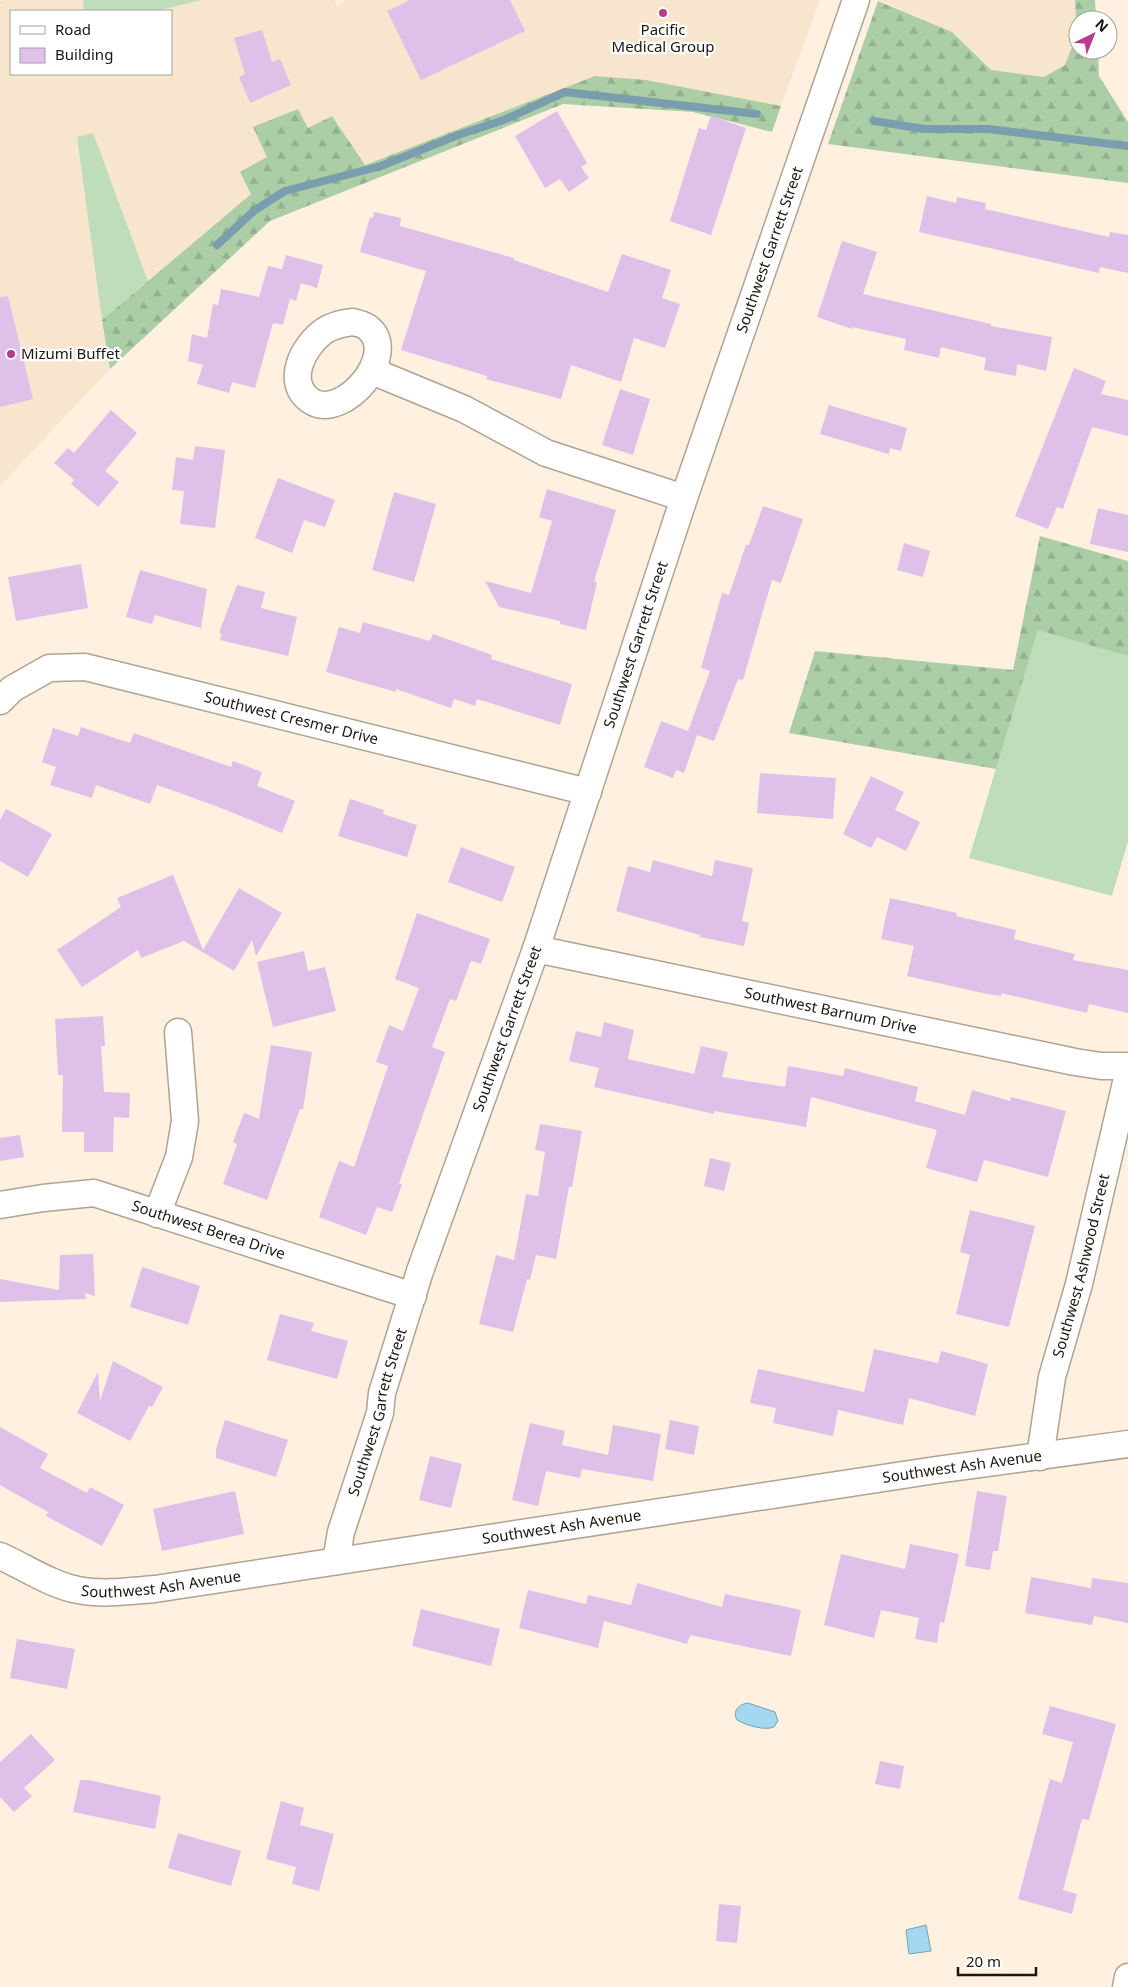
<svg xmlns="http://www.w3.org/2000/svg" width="1128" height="1987" viewBox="0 0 1128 1987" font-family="'Noto Sans',sans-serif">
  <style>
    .built { fill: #f8e5ce; fill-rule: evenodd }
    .grass { fill: #bfddbb }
    .forest { fill: url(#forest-firs) }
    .water { fill: #a3d8f2; stroke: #7a9eae }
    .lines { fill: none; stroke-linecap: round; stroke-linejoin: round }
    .stream { stroke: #7a9eae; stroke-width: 8 }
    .building { fill: #dec0e9 }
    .street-casing { stroke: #b0a393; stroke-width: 29 }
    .street { stroke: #fff; stroke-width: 26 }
    .poi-dot { fill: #b63b8c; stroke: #fff; stroke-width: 2 }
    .labels { text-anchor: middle; stroke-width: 4.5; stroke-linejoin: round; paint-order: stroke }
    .poi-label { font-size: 15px; fill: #1b1610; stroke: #fff }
    .street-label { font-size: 15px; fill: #1b1610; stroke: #fff }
  </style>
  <defs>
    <pattern id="forest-firs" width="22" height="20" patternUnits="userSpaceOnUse" patternTransform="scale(1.25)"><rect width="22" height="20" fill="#abcea7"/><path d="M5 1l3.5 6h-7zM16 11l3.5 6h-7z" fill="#93b08f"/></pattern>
  </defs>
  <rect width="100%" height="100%" fill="#fff0e0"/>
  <g class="built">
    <path d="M5 0H335L336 6 346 0H820L781 106 646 80 595 76 365 165 332 116 308 128 298 109 253 128 268 157 252 193 102 320 110 369 0 486V1ZM11 11H171V74H11Z"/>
    <polygon points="879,0 1095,0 1096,20 1078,20 1078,50 1098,50 1044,77 991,70 952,32"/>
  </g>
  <g class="grass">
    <polygon points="83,0 202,0 155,11 84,11"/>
    <polygon points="93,133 148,281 102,320 77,137"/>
    <polygon points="1038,629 1128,656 1128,841 1112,896 969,858"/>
  </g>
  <g class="forest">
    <polygon points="1075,0 1095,0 1096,20 1078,20 1078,50 1098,50 1099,76 1128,122 1128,183 828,144 878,1 952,32 991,70 1044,77 1065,65 1077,34"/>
    <polygon points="595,76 646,80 781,106 772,132 693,112 563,104 270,221 110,369 102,320 251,194 240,172 267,157 253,127 298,109 308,128 332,116 365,165"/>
    <polygon points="1040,536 1128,561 1128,656 1038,630 996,769 789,733 815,651 1013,670"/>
  </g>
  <g class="water">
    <path d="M748 1703 775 1712 778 1721 774 1727C765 1731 745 1725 737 1720 732 1711 739 1704 748 1703Z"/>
    <polygon points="926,1925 931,1951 909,1954 906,1930"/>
  </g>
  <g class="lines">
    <g class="stream">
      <polyline points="874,121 924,129 988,129 1128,146"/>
      <polyline points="217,245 255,210 285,191 381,166 458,135 504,120 565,92 757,114"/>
    </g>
  </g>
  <g class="building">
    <polygon points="410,0 510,0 525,31 421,80 387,11"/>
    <polygon points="262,30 272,62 280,59 291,85 250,103 239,77 245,74 234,38"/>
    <polygon points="557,111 587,163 581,167 589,178 569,192 560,179 545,188 515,136"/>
    <polygon points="711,116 746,128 711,235 670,221 699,128 706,130"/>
    <polygon points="927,196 956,203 957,197 986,203 985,209 1109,237 1110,232 1128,235 1128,273 1100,267 1099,273 919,232"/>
    <polygon points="374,212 401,218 400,226 514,258 514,260 608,292 622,254 671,270 662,298 680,304 665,348 634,338 621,382 571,365 561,399 486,379 487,376 401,350 426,271 360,252 370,217 373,218"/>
    <polygon points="842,241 877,252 863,294 991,324 991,326 1052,337 1046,371 1017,364 1016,376 984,370 986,358 941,347 939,358 904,350 906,339 852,327 852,329 817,317"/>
    <polygon points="286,255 323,265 317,288 301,283 296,301 290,299 283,325 273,323 255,388 232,382 229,393 197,384 203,365 188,361 192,334 207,338 213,304 218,305 221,289 259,297 268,266 282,269"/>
    <polygon points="8,296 33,399 0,407 0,297"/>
    <polygon points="1074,368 1106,381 1101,394 1128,400 1128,436 1092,427 1063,509 1057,507 1048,529 1015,516"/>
    <polygon points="620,389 650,399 633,455 602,445"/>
    <polygon points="829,405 907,428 901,451 890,448 889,454 820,434"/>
    <polygon points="111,410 137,433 105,471 119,482 98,507 71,484 74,480 54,463 68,448 74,453"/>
    <polygon points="195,446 225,450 215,528 180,524 184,491 172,490 176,457 193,460"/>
    <polygon points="278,478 335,500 325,527 304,520 292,553 255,538"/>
    <polygon points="547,489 616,510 594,582 597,582 586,630 560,624 560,621 499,607 485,581 531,593 552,521 539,517"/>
    <polygon points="394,492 436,504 414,582 372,570"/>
    <polygon points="763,506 803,519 781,583 772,580 743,680 738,679 714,741 697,735 684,773 676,770 673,778 644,767 661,721 688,731 710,671 701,668 722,593 729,595 746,545 749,545"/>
    <polygon points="1098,508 1128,515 1128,552 1090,544"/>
    <polygon points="904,543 930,551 923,577 897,570"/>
    <polygon points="81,564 88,608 16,621 8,577"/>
    <polygon points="140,570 207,589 201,628 155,615 152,624 126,617"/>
    <polygon points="237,585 265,592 261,608 297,617 288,656 220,640 222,634 219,633"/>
    <polygon points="363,622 430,641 433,634 492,655 491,659 572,684 560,725 477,699 475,706 454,699 451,708 396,689 396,692 326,672 339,627 360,633"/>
    <polygon points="81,727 130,743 134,733 231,767 233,761 262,772 257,786 295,801 282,833 216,806 157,785 150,804 96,785 92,798 50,785 56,767 42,762 53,728 78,736"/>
    <polygon points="760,773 836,778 833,819 757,813"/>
    <polygon points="871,776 904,792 895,810 920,822 906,851 877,837 871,848 843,834"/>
    <polygon points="350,799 384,810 383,814 417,825 407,857 338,836"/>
    <polygon points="6,809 52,834 28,877 0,861 0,820"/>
    <polygon points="461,847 515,867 502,902 448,882"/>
    <polygon points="653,860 712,876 715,860 753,868 742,921 749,923 744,946 700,937 700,935 616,911 628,866 650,872"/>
    <polygon points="173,875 203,950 239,888 282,913 256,956 252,940 234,971 184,941 141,958 138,950 82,987 57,950 121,907 117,898"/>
    <polygon points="890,898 957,913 956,916 1016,930 1014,939 1075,954 1073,960 1128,970 1128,1013 1089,1004 1087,1013 1001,993 1001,996 987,994 907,976 914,946 881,939"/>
    <polygon points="417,913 490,939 481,964 471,961 456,1001 450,999 432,1047 445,1052 399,1183 402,1185 392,1212 377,1207 366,1235 319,1217 339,1161 354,1167 388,1066 376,1062 389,1025 403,1031 419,988 395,979"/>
    <polygon points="304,951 308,971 325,967 336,1011 273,1027 257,962"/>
    <polygon points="103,1016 105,1046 101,1046 104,1092 130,1093 129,1118 114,1117 113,1152 84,1152 84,1132 62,1132 63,1075 58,1075 55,1019"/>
    <polygon points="604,1022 634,1030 628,1059 694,1074 701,1046 728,1052 722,1077 785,1087 788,1066 843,1076 845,1068 918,1087 915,1101 965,1115 972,1090 1010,1101 1011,1097 1066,1111 1048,1177 984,1160 977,1182 926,1168 937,1130 811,1097 806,1127 714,1111 714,1114 594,1087 599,1068 569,1061 576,1031 601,1037"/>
    <polygon points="271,1045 312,1052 303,1109 300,1109 267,1200 223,1184 237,1144 233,1142 244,1113 259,1119"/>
    <polygon points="540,1124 582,1131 572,1187 569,1187 556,1259 536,1255 530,1280 527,1279 513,1332 479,1324 496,1255 514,1260 526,1194 538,1196 545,1152 535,1150"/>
    <polygon points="20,1135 24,1157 0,1161 0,1138"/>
    <polygon points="710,1158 731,1163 724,1191 704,1186"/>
    <polygon points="970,1210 1035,1226 1009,1327 956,1314 970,1255 960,1252"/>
    <polygon points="93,1254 95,1296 85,1293 86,1299 0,1302 0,1279 59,1290 60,1255"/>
    <polygon points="142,1267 200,1286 188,1325 130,1307"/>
    <polygon points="280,1314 314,1323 311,1331 348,1341 337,1379 267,1360"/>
    <polygon points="874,1349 938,1363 941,1351 988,1364 975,1416 909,1398 903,1425 838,1410 833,1436 773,1423 776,1408 750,1403 758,1369 864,1392"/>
    <polygon points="113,1361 163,1387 152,1407 149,1406 130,1441 77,1413 98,1372 100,1401"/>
    <polygon points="225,1420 288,1440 276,1477 216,1458 216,1449"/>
    <polygon points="670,1420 699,1426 694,1455 665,1449"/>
    <polygon points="530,1423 565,1431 562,1445 608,1455 613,1425 661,1434 653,1481 582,1469 580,1478 546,1471 538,1506 512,1500"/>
    <polygon points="0,1427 48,1454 40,1468 87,1493 90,1487 124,1505 102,1546 46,1516 48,1512 0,1485"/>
    <polygon points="430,1456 462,1464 451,1508 419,1500"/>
    <polygon points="235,1491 244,1534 162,1551 153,1509"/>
    <polygon points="977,1491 1007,1496 998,1551 993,1551 990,1570 965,1566"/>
    <polygon points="910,1544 959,1554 944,1623 940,1622 937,1643 915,1639 919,1618 881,1610 874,1638 824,1625 841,1554 905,1569"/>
    <polygon points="1031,1577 1091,1588 1092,1578 1128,1583 1128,1623 1094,1616 1092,1625 1025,1613"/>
    <polygon points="637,1583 722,1607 725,1594 801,1610 791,1656 690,1635 687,1644 604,1621 598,1648 519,1628 528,1590 586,1604 588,1595 631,1605"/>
    <polygon points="421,1609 500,1629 491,1666 412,1646"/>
    <polygon points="17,1639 75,1649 67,1689 10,1678"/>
    <polygon points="1050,1706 1116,1724 1089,1820 1082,1819 1063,1890 1077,1894 1072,1914 1018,1899 1050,1779 1062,1783 1073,1742 1042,1734"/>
    <polygon points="31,1734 55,1760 24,1788 32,1796 14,1812 0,1797 0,1762"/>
    <polygon points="880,1761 904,1766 900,1789 875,1784"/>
    <polygon points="80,1780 89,1780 161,1796 155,1829 73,1812"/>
    <polygon points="281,1801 304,1808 300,1825 334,1834 319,1891 292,1884 296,1867 266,1859"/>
    <polygon points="178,1833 241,1851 231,1886 168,1868"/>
    <polygon points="719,1904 741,1906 737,1943 716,1941"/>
  </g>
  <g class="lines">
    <defs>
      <g id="street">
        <path d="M353 322C357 323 364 325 367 327 402 353 343 422 311 401 284 383 303 346 324 331 333 325 343 323 353 322Z"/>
        <polyline points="372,371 464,409 546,453 684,498"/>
        <path id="s1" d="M0 701 12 689 49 668 85 667 588 792"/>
        <path id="s2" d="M536 949 1075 1062 1101 1066H1128"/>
        <path id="s3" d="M0 1205 43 1198 94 1193 413 1296"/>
        <polyline points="157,1214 179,1157 185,1121 178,1032"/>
        <path id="s4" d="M1040 1457 1052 1377 1079 1284 1128 1074"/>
        <path id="s5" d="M0 1556C25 1567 51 1585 78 1590 103 1595 130 1591 155 1589L936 1470 1128 1444"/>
        <path id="s6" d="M336 1561 341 1532 380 1413 382 1393 420 1271 536 949 684 498 856 0"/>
        <polyline points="1126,1987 1128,1977"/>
      </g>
    </defs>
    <use href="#street" class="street-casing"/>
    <use href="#street" class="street"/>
  </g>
  <g class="poi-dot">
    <circle cx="663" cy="13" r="5"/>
    <circle cx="11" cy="354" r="5"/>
  </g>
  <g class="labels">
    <g class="poi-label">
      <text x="663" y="35">Pacific<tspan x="663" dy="17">Medical Group</tspan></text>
      <text x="21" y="359" text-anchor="start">Mizumi Buffet</text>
    </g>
    <g class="street-label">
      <text dy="5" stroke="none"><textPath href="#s6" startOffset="1382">Southwest Garrett Street</textPath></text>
      <text dy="5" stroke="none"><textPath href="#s6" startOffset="965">Southwest Garrett Street</textPath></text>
      <text dy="5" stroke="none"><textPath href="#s1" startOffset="308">Southwest Cresmer Drive</textPath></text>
      <text dy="5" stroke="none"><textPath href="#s2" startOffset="301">Southwest Barnum Drive</textPath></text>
      <text dy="5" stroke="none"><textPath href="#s6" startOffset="560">Southwest Garrett Street</textPath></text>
      <text dy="5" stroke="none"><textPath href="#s3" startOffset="215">Southwest Berea Drive</textPath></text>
      <text dy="5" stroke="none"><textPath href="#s4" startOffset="196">Southwest Ashwood Street</textPath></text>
      <text dy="5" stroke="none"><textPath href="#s6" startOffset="155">Southwest Garrett Street</textPath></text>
      <text dy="5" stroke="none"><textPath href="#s5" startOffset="979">Southwest Ash Avenue</textPath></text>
      <text dy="5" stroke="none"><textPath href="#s5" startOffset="574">Southwest Ash Avenue</textPath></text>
      <text dy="5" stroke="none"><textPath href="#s5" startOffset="169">Southwest Ash Avenue</textPath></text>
    </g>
  </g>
  <rect x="10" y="10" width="162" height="65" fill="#ffffff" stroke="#a4a29f"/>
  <rect x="20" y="26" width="25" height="8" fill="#ffffff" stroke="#a4a29f"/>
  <text x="55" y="35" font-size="15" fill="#1b1610">Road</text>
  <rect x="20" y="48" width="25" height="15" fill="#dec0e9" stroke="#a4a29f"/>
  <text x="55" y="60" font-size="15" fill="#1b1610">Building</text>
  <g transform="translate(1093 35) rotate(43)"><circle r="24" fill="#ffffff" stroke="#a4a29f"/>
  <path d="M0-4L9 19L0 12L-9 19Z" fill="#b63b8c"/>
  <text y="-8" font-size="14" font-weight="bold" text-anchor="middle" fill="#1b1610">N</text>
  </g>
  <path d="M958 1967v8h78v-8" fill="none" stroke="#1b1610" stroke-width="2.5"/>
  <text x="966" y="1967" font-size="15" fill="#1b1610" stroke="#ffffff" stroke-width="4" paint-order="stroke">20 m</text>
</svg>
